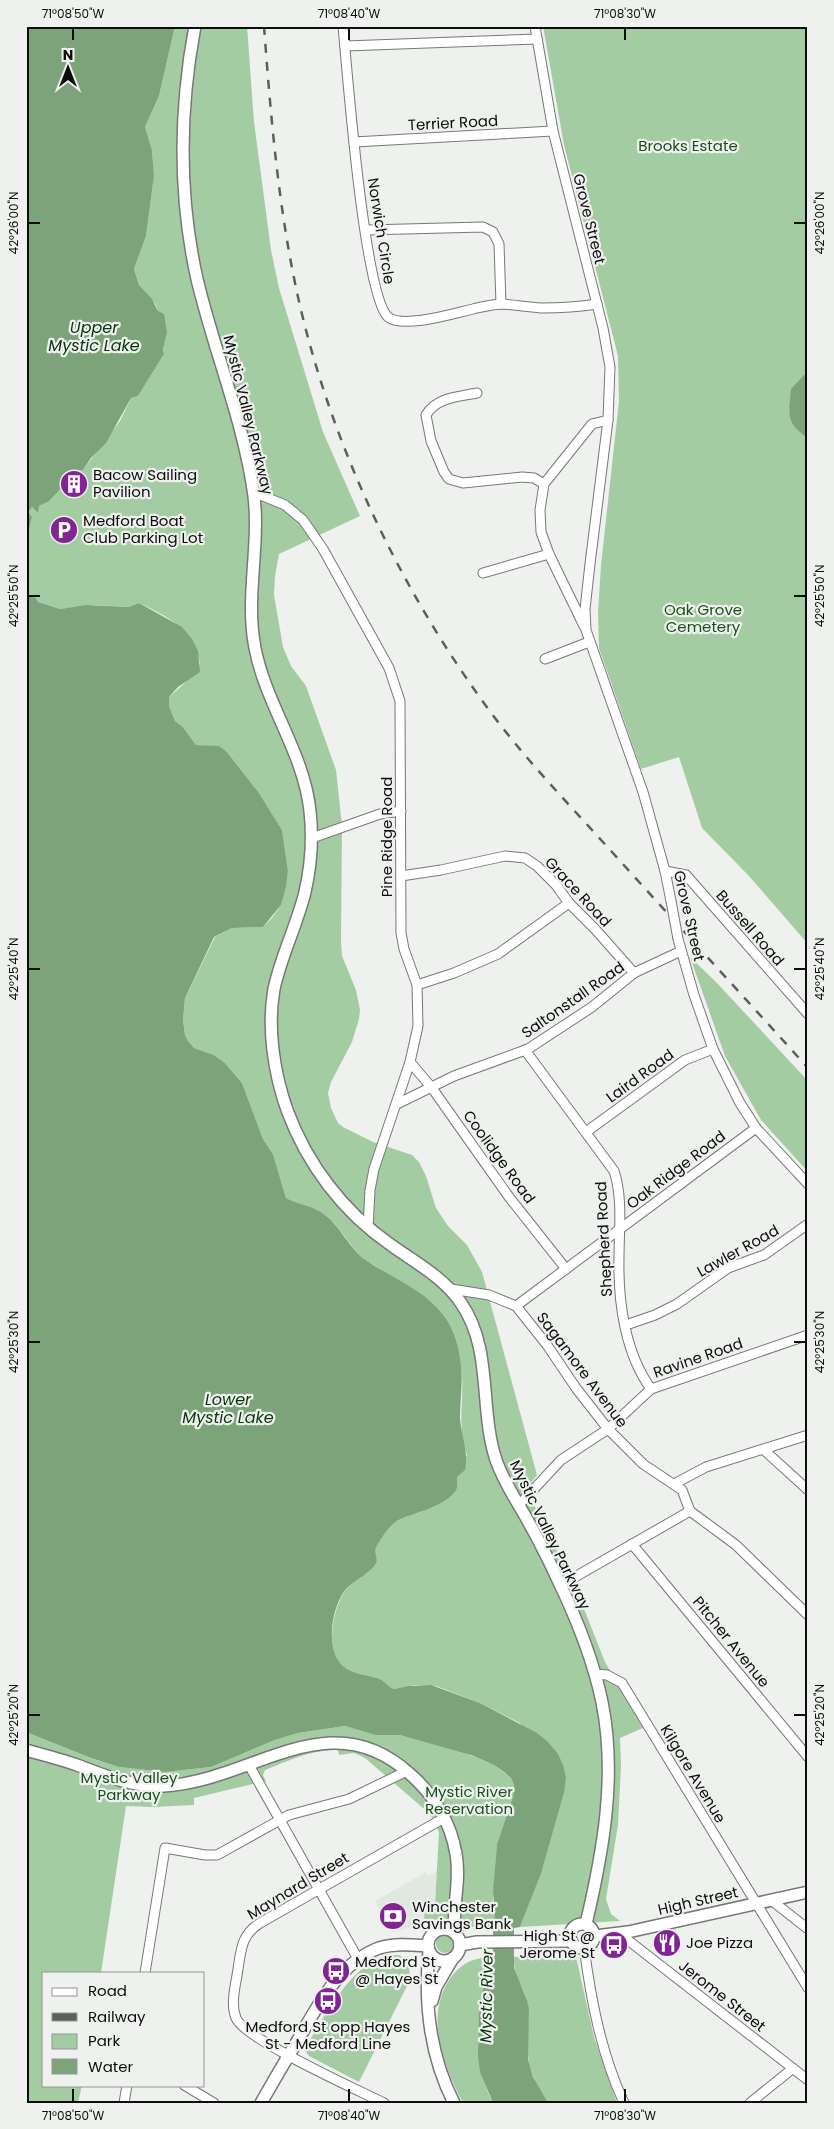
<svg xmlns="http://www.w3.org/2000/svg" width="834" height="2129" viewBox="0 0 834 2129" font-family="Poppins,sans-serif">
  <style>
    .built { fill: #e0e8df }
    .green { fill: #a4cca3 }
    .water { fill: #7da37b }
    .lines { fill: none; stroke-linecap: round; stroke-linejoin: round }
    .minor-casing { stroke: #767876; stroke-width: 11 }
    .major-casing { stroke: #767876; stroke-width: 14 }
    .minor { stroke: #fff; stroke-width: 9 }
    .major { stroke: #fff; stroke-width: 11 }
    .rail { stroke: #5d5f5d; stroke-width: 2.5; stroke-dasharray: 9 9; stroke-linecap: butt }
    .minor-bridge-casing { stroke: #767876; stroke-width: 11; stroke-linecap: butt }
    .minor-bridge { stroke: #fff; stroke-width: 9 }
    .ticks { fill: none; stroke: #0c0d0c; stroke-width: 2 }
    .labels { text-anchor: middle; stroke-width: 4.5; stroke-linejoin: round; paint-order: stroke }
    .street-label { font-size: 15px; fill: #0c0d0c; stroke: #eef1ee }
    .park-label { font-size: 15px; fill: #18501a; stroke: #eef1ee }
    .poi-label { font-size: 15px; fill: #0c0d0c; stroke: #eef1ee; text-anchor: start }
    .water-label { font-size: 16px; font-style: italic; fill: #09340c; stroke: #eef1ee }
    .neatline { fill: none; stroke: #0c0d0c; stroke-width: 2 }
    .ticks-label { font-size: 12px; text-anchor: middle; fill: #0c0d0c }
  </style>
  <rect width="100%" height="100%" fill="#eef1ee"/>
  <polygon class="built" points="437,1871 434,1916 413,1927 393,1932 375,1901 426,1872 428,1876"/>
  <g class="green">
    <path d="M175 26H247L254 122 271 250 279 288 323 432 360 516 279 554 275 576 274 595 283 647 291 666 306 686 336 770 342 826 341 941 342 956 356 990 360 1010 359 1019 352 1042 331 1082 328 1093 331 1108 338 1123 343 1127 373 1142 412 1155 419 1162 426 1176 436 1208 448 1226 467 1245 482 1272 537 1475 526 1489 575 1586 605 1662 643 1728 620 1738 621 1766 618 1825 606 1899 611 1914 620 1921 520 1927 541 1874 564 1793 520 1723 480 1703 436 1686 415 1685 394 1689C389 1687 386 1683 382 1680 369 1674 355 1676 343 1666 324 1651 333 1608 345 1591 353 1580 366 1576 374 1566 378 1560 374 1555 376 1548 378 1542 392 1523 397 1521 407 1516 418 1513 429 1508 438 1505 447 1498 455 1492L457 1477 467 1455C455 1424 467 1391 460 1361 446 1296 429 1303 380 1269 375 1265 369 1263 364 1259 348 1245 339 1223 321 1212 310 1205 297 1204 286 1198L273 1154 263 1139 242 1083 225 1063 214 1055 194 1048 188 1041 185 1035 183 1020 185 998 215 937 232 928 263 927 272 918 281 905 288 871 282 830 259 793 227 752 219 747 196 745 183 727 175 721 169 706V697C181 687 191 678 200 664 195 631 168 616 139 603L130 607 95 605 60 609 38 602 36 598 26 594V543L32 517 27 512 32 507 37 512 39 506C56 498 67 475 83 470L120 421 131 398 138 396 164 354 158 311 156 305 139 285 134 269 146 236 154 176 152 150 145 127 159 96Z"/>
    <polygon points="543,26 808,26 808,944 749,876 702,828 679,757 641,769 599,648 598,613 601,565 619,401 618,356 564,145"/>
    <polygon points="690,957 717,983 808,1081 808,1172 761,1120 725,1056"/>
    <path d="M345 1726 371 1733 400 1735 458 1750 494 1765 511 1778 514 1785 513 1797 497 1844 493 1901 495 1912 494 1923 483 1927 485 1929H480L440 1918 429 1923 424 1921 425 1907 435 1905 439 1832 430 1814 365 1758 354 1753 339 1755 338 1750C312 1749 288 1761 265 1770L263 1775 266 1781 194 1798V1805L152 1807 126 1806 101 1973H44V2085H82L78 2103H26V1732L91 1758 119 1767 165 1772 211 1767 275 1740 298 1733Z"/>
    <circle cx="445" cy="1944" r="9"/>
    <path d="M399 1955C409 1961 410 1969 410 1980L359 2082 309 2056 306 2052 307 2045C325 2015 357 1952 399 1955Z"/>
    <path d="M570 1955 574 1956 577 1961 594 2037 617 2103H548C533 2083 526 2061 527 2037 528 2025 530 2013 527 2001 523 1983 513 1979 514 1957Z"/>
    <path d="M493 1957C493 1969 487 1976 485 1986 476 2026 474 2066 493 2103H463C444 2067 425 2019 448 1982 459 1964 473 1957 493 1957Z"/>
  </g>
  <g class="water">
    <polygon points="26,26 175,26 159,96 145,127 152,150 154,176 146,236 134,269 139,285 152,299 158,311 164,314 167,332 163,349 164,354 138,396 131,398 106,443 91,458 83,470 76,472 49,501 39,506 38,513 32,507 28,512 32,517 26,543"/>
    <path d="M808 371V438C785 423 789 414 791 389Z"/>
    <path d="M26 594 36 598 38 602 60 609 87 605 129 607 139 603 182 627 192 639 198 651 200 672 178 687 169 697V706L175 721 183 727 196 745 219 746 227 752 259 793 282 830 288 871 286 886 281 905 263 927 232 928 214 937 185 998 183 1020 185 1035 188 1041 194 1048 214 1055 225 1063 242 1083 263 1139 273 1154 286 1198C297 1204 310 1205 321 1212 340 1224 348 1248 367 1261 415 1292 454 1300 461 1365 463 1382 460 1400 460 1418 461 1435 469 1453 465 1470L457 1477C457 1482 458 1488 455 1492 441 1508 415 1512 397 1521 390 1525 379 1541 376 1548 374 1553 378 1559 376 1563 373 1571 354 1581 347 1588 332 1604 324 1650 343 1666 355 1676 369 1674 382 1680 386 1683 389 1687 394 1689L408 1686 431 1685 480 1703 537 1733 548 1742 558 1754 563 1765 566 1778 564 1793 541 1874 520 1927 514 1928V1968L527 2000 529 2009 528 2059 533 2077 548 2103H493L480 2072 478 2056 479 2014 483 1990 493 1964V1929L482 1927 494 1922 495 1912 493 1892 497 1844 513 1797 514 1785 511 1778 504 1772 494 1765 471 1755 400 1735H376L345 1726 298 1733 275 1740 211 1767 165 1772 119 1767 91 1758 26 1732Z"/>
  </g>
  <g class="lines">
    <defs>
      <g id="minor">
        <path d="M343 26C347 69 364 295 388 317 403 329 455 313 473 309 482 307 493 304 503 304 515 305 528 307 541 308 560 308 578 307 597 304"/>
        <polyline points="535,26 553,131 603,328 610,367 608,420 590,564 585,609 586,630 643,792 665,871 671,901"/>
        <polyline points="345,46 537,39"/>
        <polyline points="354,142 553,131"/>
        <polyline points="366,230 483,227 493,232 499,244 501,304"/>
        <path d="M477 393C458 397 437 397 426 415L431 441 444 472 449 479 463 483 522 477 534 478 544 484"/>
        <polyline points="253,492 285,505 303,520 323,549 389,668 400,701 401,933 404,949 417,985 418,1026 410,1062 374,1169 370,1190 368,1228"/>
        <polyline points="483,573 549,554"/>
        <polyline points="584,626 549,554 541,532 540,510 544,484 592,424 608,420"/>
        <polyline points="545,659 589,642"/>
        <polyline points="312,838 380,814 401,811"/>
        <polyline points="665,871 686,875 808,1014"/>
        <polyline points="401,876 441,870 505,856 525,858 537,866 556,885 569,903 595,929 634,973"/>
        <polyline points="678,939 694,995 713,1049 740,1103 756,1128 808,1184"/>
        <polyline points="417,985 454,973 498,954 569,903"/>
        <path d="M525 1050 614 1171C623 1198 619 1229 619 1258 618 1302 625 1353 651 1389"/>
        <polyline points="410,1062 432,1088 509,1197 566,1269"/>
        <polyline points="397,1104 454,1076 528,1049 592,1007 634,973 681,951"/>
        <polyline points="586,1132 685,1060 713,1049"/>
        <polyline points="451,1289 489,1295 516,1306 547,1345 576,1388 608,1429 643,1464 682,1490 690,1511 736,1545 808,1615"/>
        <polyline points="516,1306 756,1128"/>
        <polyline points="626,1325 655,1315 677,1304 728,1268 764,1255 808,1224"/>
        <polyline points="764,1450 808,1490"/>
        <polyline points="674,1484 706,1467 808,1435"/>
        <polyline points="519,1505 561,1460 608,1429 651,1389 808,1335"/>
        <polyline points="632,1544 808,1757"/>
        <polyline points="561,1585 690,1511"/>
        <polyline points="595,1674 607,1675 622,1683 808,1988"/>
        <polyline points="249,1765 358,1959"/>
        <polyline points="771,1900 808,1929"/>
        <polyline points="620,1934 808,2080"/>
        <path d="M584 1947C591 2000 601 2053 624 2103"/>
        <polyline points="145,1973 165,1848 205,1855 217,1855 289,1815 349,1799 407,1771"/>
        <polyline points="184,2085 214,2103"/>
        <polyline points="124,2103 127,2085"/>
        <path d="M384 2103C358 2090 244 2039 236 2018 230 2003 236 1984 238 1969 241 1949 242 1934 260 1923L444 1818"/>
        <polyline points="750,2103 792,2069"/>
      </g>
      <g id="major">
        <path d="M195 26C179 111 178 194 197 279 214 351 244 422 254 496 260 547 245 598 255 648 266 705 304 753 310 811 313 838 311 866 305 892 297 925 281 956 274 989 267 1028 274 1073 287 1110 307 1164 343 1212 391 1245 416 1263 443 1277 461 1303 493 1349 479 1409 496 1460 503 1480 514 1497 524 1514 536 1535 547 1556 557 1578 576 1617 593 1659 602 1702 617 1776 603 1852 586 1924"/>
        <path d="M26 1750C43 1755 60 1759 77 1765 106 1776 132 1787 164 1786 253 1781 329 1700 410 1774 434 1795 451 1823 456 1854 461 1881 452 1907 455 1933"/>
        <circle cx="582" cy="1936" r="12"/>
        <circle cx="444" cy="1945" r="16"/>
        <polyline points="595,1936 628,1932 808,1892"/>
        <polyline points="460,1945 477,1942 569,1941"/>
        <path d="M429 1951C424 2003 430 2056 454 2103"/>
        <polyline points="432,2001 436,1987 453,1958"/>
        <path d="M261 2103C273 2082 285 2061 298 2040 318 2005 339 1963 379 1948 396 1943 412 1945 428 1946"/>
      </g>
    </defs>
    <use href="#minor" class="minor-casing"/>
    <use href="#major" class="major-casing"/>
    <use href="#minor" class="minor"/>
    <use href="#major" class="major"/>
    <path class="rail" d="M264 26C272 133 281 241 310 345 345 471 405 593 481 699 520 754 567 802 612 852 677 924 743 996 808 1068"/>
    <defs>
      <polyline id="minor-bridge" points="671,901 678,939"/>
    </defs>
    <use href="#minor-bridge" class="minor-bridge-casing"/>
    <use href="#minor-bridge" class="minor-bridge"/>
  </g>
  <path class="ticks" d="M73 28V40M349 28V40M625 28V40M28 223H40M794 223H806M28 596H40M794 596H806M28 969H40M794 969H806M28 1342H40M794 1342H806M28 1715H40M794 1715H806M73 2089V2102M349 2089V2102M625 2089V2102"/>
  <defs>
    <symbol id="building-disc" viewBox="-11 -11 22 22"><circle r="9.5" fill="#802591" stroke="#eef1ee"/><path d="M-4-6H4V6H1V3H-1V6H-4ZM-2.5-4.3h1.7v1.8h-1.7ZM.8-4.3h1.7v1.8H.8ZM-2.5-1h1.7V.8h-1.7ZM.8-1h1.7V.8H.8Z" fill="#fff"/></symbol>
    <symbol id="parking-disc" viewBox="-11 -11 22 22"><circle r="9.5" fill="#802591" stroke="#eef1ee"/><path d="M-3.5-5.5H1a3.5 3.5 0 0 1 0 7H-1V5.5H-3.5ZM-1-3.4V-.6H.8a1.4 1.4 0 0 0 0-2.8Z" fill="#fff"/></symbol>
    <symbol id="bank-disc" viewBox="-11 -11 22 22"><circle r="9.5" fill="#802591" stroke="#eef1ee"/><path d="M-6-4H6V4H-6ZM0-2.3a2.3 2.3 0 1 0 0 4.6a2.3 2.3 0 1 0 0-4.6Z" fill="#fff"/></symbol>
    <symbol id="restaurant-disc" viewBox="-11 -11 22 22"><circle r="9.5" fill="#802591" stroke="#eef1ee"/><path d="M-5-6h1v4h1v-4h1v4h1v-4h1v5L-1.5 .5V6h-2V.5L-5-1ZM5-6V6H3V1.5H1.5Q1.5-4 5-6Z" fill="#fff"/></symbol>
    <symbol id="bus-disc" viewBox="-11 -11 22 22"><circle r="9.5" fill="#802591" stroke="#eef1ee"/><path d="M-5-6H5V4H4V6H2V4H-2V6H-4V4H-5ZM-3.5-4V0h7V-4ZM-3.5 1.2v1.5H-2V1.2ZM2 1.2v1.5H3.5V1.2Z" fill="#fff"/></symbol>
  </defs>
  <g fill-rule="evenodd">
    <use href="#building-disc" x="58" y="468" width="32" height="32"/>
    <use href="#parking-disc" x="48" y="514" width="32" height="32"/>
    <use href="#bank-disc" x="377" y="1900" width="32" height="32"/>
    <use href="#restaurant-disc" x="651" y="1927" width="32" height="32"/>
    <use href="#bus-disc" x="598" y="1929" width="32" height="32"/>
    <use href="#bus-disc" x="320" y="1955" width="32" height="32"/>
    <use href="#bus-disc" x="312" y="1985" width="32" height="32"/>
  </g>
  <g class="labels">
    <g class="street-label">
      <text transform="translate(453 123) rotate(-3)" y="5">Terrier Road</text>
      <text transform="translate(589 219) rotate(76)" y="5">Grove Street</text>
      <text transform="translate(381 231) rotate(81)" y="5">Norwich Circle</text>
      <text transform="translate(248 415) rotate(76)" y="5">Mystic Valley Parkway</text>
      <text transform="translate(387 837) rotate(-90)" y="5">Pine Ridge Road</text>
      <text transform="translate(578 892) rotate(47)" y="5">Grace Road</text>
      <text transform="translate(689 916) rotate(77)" y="5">Grove Street</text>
      <text transform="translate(750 928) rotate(49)" y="5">Bussell Road</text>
      <text transform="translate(573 1000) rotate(-35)" y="5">Saltonstall Road</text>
      <text transform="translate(640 1076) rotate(-36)" y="5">Laird Road</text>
      <text transform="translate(499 1157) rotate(54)" y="5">Coolidge Road</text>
      <text transform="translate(676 1170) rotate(-37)" y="5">Oak Ridge Road</text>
      <text transform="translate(604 1239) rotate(-93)" y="5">Shepherd Road</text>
      <text transform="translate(738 1251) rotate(-29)" y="5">Lawler Road</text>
      <text transform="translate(698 1358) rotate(-19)" y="5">Ravine Road</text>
      <text transform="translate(582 1370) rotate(53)" y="5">Sagamore Avenue</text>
      <text transform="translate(550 1535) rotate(64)" y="5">Mystic Valley Parkway</text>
      <text transform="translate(731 1642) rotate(51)" y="5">Pitcher Avenue</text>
      <text transform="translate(693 1774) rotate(59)" y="5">Kilgore Avenue</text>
      <text transform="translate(298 1886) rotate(-31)" y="5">Maynard Street</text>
      <text transform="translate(698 1901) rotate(-13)" y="5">High Street</text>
      <text transform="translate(722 1996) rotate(38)" y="5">Jerome Street</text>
    </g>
    <g class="park-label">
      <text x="688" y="151">Brooks Estate</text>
      <text x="703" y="615">Oak Grove<tspan x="703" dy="17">Cemetery</tspan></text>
      <text x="129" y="1783">Mystic Valley<tspan x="129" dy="17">Parkway</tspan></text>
      <text x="469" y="1797">Mystic River<tspan x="469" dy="17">Reservation</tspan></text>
    </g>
    <g class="poi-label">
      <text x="93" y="480">Bacow Sailing<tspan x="93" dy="17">Pavilion</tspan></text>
      <text x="83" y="526">Medford Boat<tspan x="83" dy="17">Club Parking Lot</tspan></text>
      <text x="412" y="1912">Winchester<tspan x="412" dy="17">Savings Bank</tspan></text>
      <text x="595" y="1941" text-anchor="end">High St @<tspan x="595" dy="17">Jerome St</tspan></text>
      <text x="686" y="1948">Joe Pizza</text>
      <text x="355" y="1967">Medford St<tspan x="355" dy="17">@ Hayes St</tspan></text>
      <text x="328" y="2032" text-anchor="middle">Medford St opp Hayes<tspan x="328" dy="17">St - Medford Line</tspan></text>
    </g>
    <g class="water-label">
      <text x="94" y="333">Upper<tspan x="94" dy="18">Mystic Lake</tspan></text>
      <text x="228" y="1405">Lower<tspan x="228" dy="18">Mystic Lake</tspan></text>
      <text transform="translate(486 1996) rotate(-89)" y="6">Mystic River</text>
    </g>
  </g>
  <rect width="834" height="2129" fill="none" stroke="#eef1ee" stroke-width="55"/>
  <rect x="42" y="1972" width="162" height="115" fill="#eef1ee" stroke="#949694"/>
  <rect x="52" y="1988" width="25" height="8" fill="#ffffff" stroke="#949694"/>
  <text x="88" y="1996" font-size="15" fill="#0c0d0c">Road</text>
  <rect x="52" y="2013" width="25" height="8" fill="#5d5f5d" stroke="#949694"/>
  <text x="88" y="2022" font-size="15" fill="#0c0d0c">Railway</text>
  <rect x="52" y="2034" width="25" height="15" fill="#a4cca3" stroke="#949694"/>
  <text x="88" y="2046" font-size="15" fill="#0c0d0c">Park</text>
  <rect x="52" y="2059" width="25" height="15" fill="#7da37b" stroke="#949694"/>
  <text x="88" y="2072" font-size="15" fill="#0c0d0c">Water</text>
  <g transform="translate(68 68)" stroke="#eef1ee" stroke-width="4" paint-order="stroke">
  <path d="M0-4L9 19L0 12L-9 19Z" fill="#0c0d0c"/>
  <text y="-8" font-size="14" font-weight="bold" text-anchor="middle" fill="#0c0d0c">N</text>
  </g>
  <rect x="28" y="28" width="778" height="2074" class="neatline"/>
  <g class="ticks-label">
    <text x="73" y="18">71°08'50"W</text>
    <text x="349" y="18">71°08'40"W</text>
    <text x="625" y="18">71°08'30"W</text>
    <text transform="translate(14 223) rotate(-90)" y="4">42°26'00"N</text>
    <text transform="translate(820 223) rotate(-90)" y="4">42°26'00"N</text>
    <text transform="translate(14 596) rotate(-90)" y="4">42°25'50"N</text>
    <text transform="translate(820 596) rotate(-90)" y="4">42°25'50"N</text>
    <text transform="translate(14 969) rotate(-90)" y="4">42°25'40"N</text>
    <text transform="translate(820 969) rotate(-90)" y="4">42°25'40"N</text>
    <text transform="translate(14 1342) rotate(-90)" y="4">42°25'30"N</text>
    <text transform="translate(820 1342) rotate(-90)" y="4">42°25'30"N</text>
    <text transform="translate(14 1715) rotate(-90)" y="4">42°25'20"N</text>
    <text transform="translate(820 1715) rotate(-90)" y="4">42°25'20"N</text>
    <text x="73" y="2120">71°08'50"W</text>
    <text x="349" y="2120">71°08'40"W</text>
    <text x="625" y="2120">71°08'30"W</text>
  </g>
</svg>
